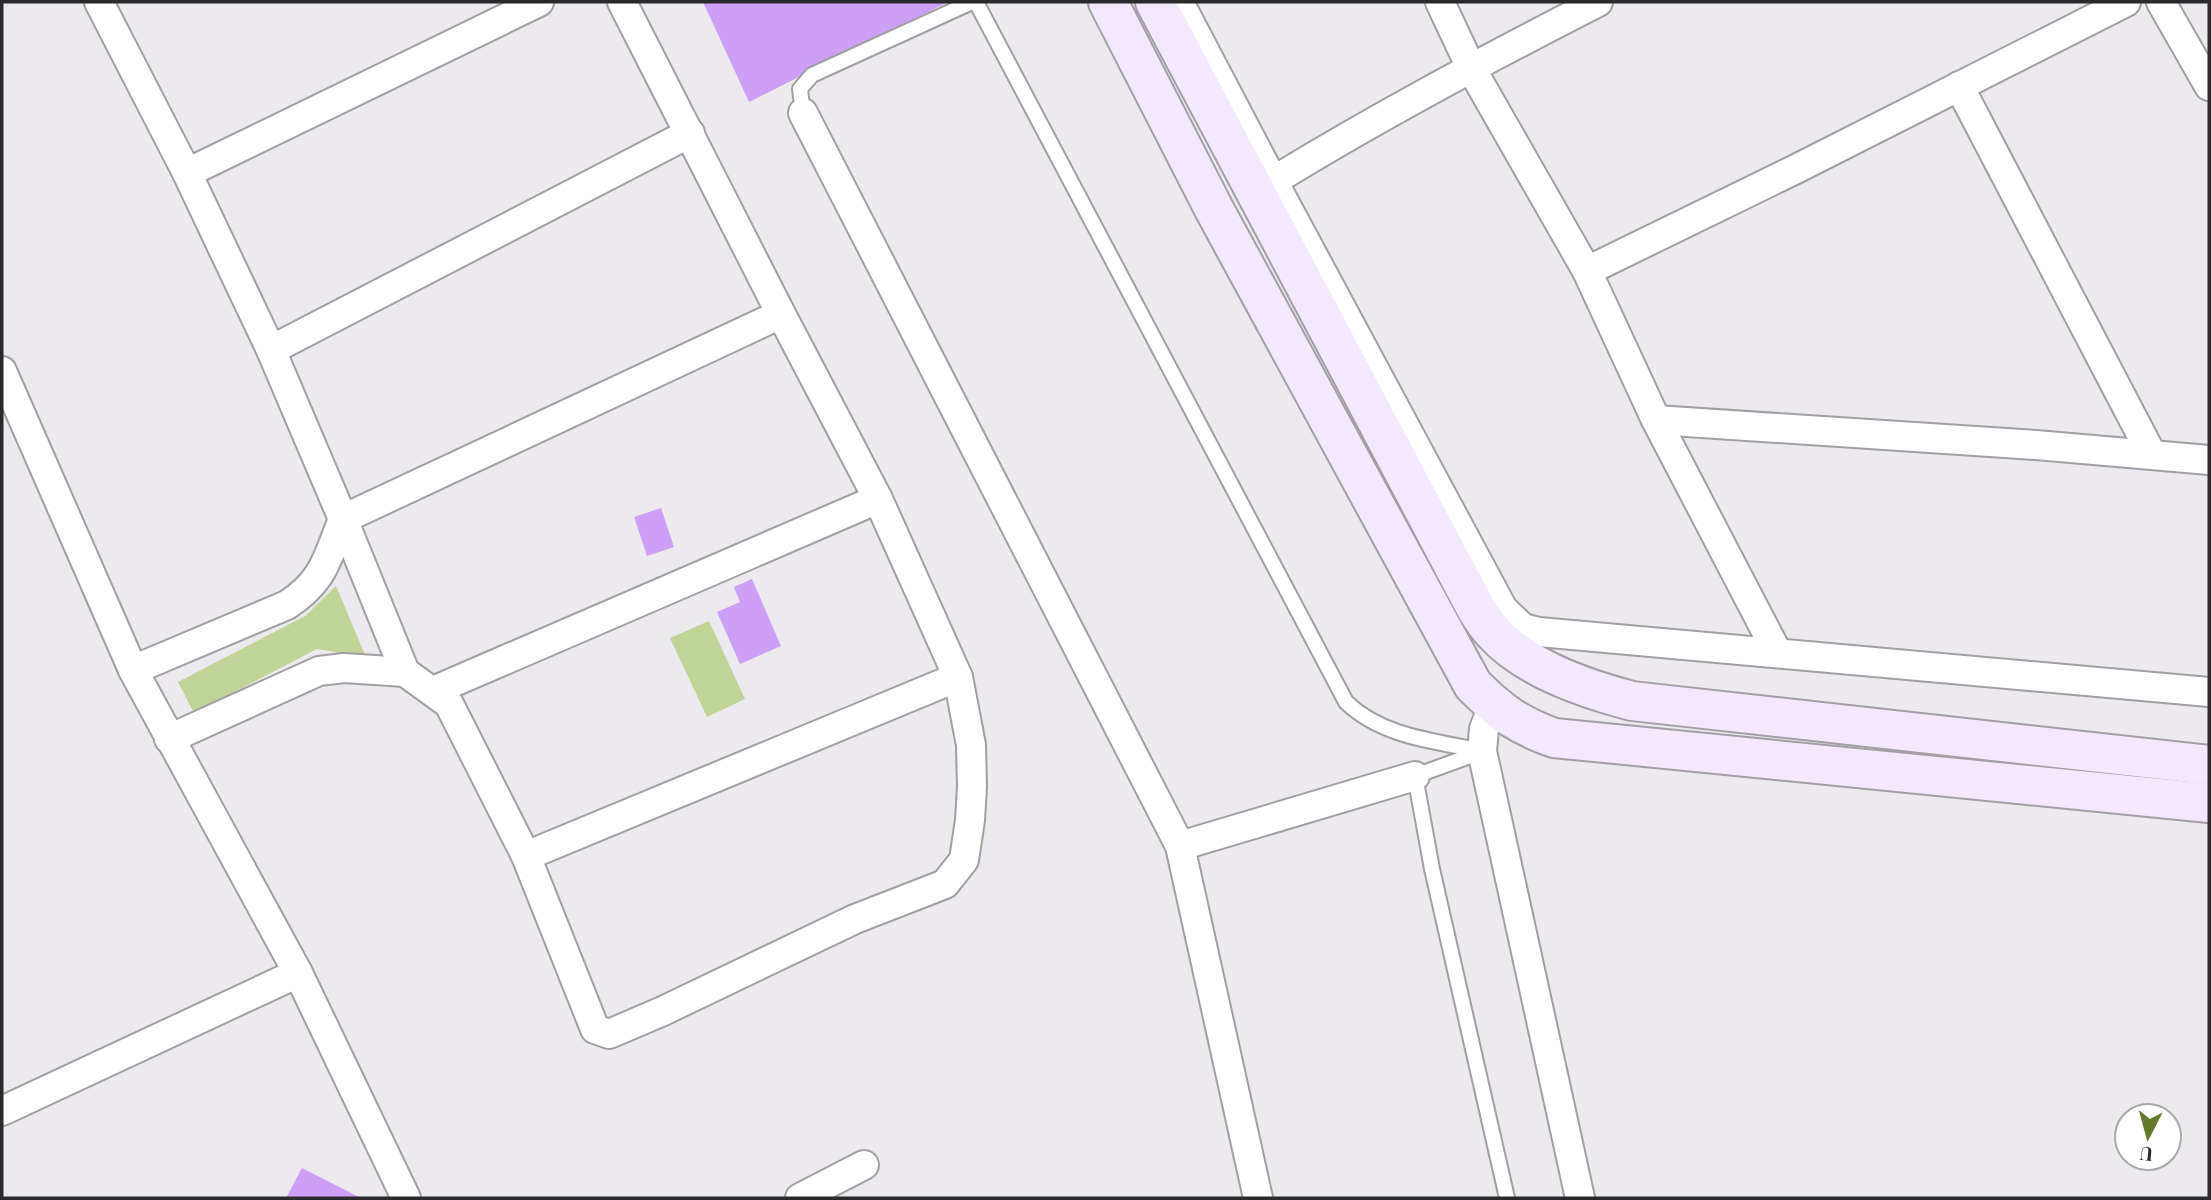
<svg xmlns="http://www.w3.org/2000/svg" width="2211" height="1200" viewBox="0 0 2211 1200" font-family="'Playfair Display',serif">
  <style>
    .green { fill: #bfd496 }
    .building { fill: #cd9ff5 }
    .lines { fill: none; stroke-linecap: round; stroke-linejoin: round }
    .lane-casing { stroke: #a29fa4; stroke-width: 18 }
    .street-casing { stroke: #a29fa4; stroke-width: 32 }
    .secondary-casing { stroke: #a29fa4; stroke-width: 42 }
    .lane { stroke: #fff; stroke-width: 14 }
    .street { stroke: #fff; stroke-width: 28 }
    .secondary { stroke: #f4e8ff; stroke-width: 38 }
  </style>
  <rect width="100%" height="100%" fill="#ece9ef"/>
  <g class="green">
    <polygon points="336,586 366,657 317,649 194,713 178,682 305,616"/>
    <polygon points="709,621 745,699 707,717 670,638"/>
  </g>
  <g class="building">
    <polygon points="703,2 948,2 749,102"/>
    <polygon points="661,508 674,547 647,556 634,517"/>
    <polygon points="752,579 781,646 740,664 717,612 740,602 734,587"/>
    <polygon points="302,1168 361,1198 286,1198"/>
  </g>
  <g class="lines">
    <defs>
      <g id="lane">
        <path d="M976 2 1346 702C1382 737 1435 741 1482 751"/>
        <polyline points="803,113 800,89 812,75 972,2"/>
        <polyline points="1481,752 1415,776 1432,869 1507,1198"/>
      </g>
      <g id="street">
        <polyline points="99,2 187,173 271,350 343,519 405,672 449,704 526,856 595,1029 609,1034 663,1011 855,919 945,884 964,860 970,820 972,787 971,745 958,677 878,499 781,314 622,2"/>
        <polyline points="1179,2 1273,181 1503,609 1523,628 1539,632 2209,692"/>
        <polyline points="1440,2 1471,68 1587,271 1656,420 1777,652"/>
        <polyline points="2161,2 2209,86"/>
        <polyline points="1959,86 2152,455"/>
        <polyline points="803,113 1180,846"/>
        <polyline points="187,173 539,2"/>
        <path d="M1257 191C1368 122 1483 61 1598 2"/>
        <polyline points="1587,271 1796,169 2126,2"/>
        <polyline points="271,350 690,133"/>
        <polyline points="2,371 133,670 298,973 406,1198"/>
        <polyline points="1656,420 2036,445 2209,460"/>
        <path d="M133 670 287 605C324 581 327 559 343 519L781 314"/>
        <polyline points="433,691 878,499"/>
        <polyline points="1493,705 1484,729 1482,751 1580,1198"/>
        <polyline points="169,739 319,671 344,668 405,672"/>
        <polyline points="526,856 958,677"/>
        <polyline points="2,1111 298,973"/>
        <polyline points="800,1198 864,1165"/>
        <polyline points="1258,1198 1180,846 1415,776"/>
      </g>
      <g id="secondary">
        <path d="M1108 2 1214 209 1473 685C1500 712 1518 725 1554 738L2209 803"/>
        <path d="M1155 2 1462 582C1471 599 1480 618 1493 632 1526 669 1586 689 1632 701L2209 765"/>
      </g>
    </defs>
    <use href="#lane" class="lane-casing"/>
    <use href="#street" class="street-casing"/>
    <use href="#secondary" class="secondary-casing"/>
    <use href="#lane" class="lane"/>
    <use href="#street" class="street"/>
    <use href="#secondary" class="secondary"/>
  </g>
  <rect width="2211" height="1200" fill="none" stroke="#2a292b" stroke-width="7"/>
  <g transform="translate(2148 1137) rotate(186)"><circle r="33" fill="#ffffff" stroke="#aaa9aa" stroke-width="2"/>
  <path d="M0-5L12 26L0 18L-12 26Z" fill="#64792a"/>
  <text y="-10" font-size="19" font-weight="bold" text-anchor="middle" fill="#2a292b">U</text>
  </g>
</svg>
